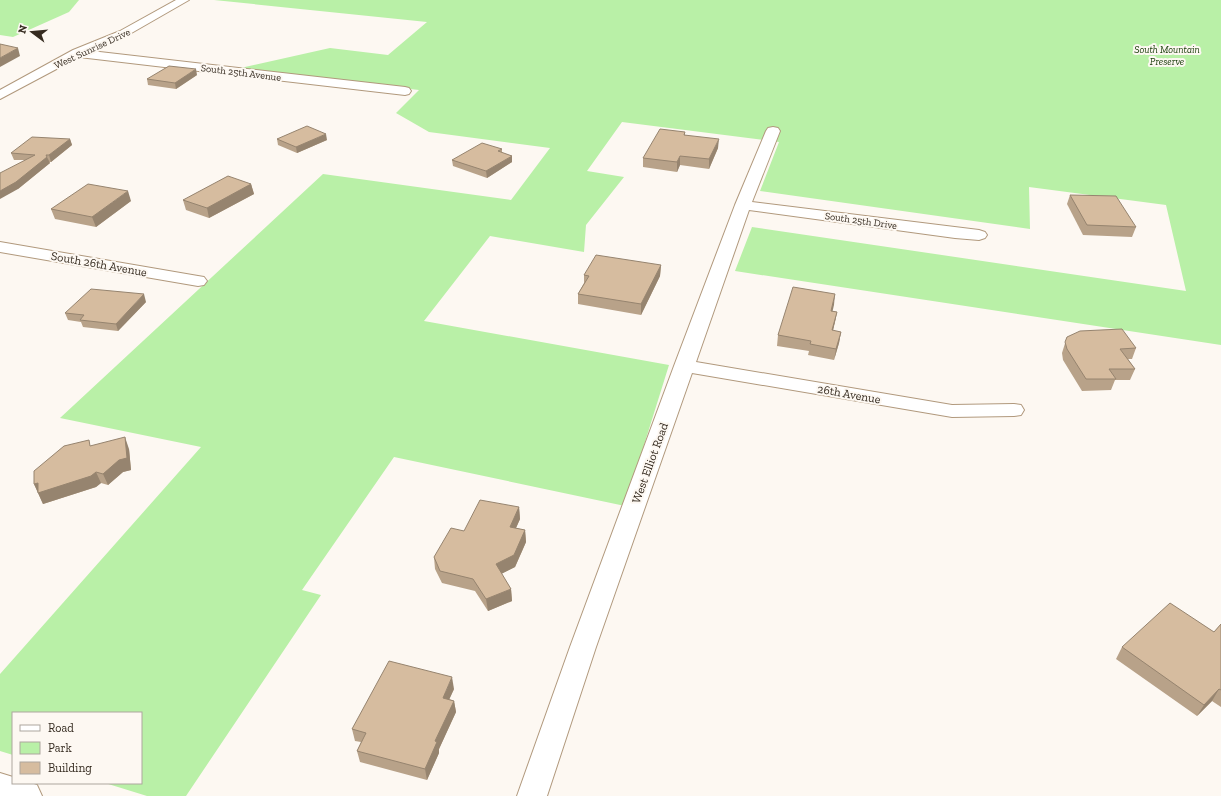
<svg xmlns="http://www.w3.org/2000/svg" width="1221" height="796" viewBox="0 0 1221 796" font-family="'Zilla Slab',serif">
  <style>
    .green { fill: #b9f0a7 }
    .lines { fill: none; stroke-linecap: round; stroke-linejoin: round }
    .street-casing { stroke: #b1997d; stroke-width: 2 }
    .secondary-casing { stroke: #b1997d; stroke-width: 2 }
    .street { fill: #fff; fill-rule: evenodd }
    .secondary { fill: #fff; fill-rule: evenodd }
    .wall { fill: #b8a289 }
    .shaded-wall { fill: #96846f }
    .building { fill: #d6bc9f; stroke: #96846f }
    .labels { text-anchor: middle; stroke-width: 4; stroke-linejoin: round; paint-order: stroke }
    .far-street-label { font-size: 10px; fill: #352b20; stroke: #fdf8f2 }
    .far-park-label { font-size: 10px; font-style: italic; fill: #133703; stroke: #fdf8f2 }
    .street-label { font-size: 12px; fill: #352b20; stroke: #fdf8f2 }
  </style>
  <rect width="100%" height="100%" fill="#fdf8f2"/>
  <g class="green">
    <polygon points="0,0 79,0 69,12 13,37 0,35"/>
    <polygon points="214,0 1221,0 1221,345 735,271 752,227 1186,291 1166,205 1029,187 1030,229 760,191 779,142 622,122 587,171 624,177 586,225 584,252 490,236 424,321 669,365 625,506 394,457 302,590 321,595 186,796 147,796 105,783 141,783 141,713 13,713 13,755 0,751 0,674 201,447 60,418 323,174 511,200 550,148 429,132 396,113 419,90 236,69 330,48 388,55 427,22"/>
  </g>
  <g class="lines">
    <defs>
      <g id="street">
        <polygon points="176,0 189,0 128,35 91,51 405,87 409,88 411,91 409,94 405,95 79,57 0,99 0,90 73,50 120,31"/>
        <polygon points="773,127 778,128 780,131 752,202 979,230 985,232 987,235 985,238 979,240 955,238 749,210 696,362 952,405 1014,404 1021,405 1024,410 1021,415 1014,416 952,417 692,373 596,647 547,796 517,796 570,647 674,366 735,205 766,131 768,128"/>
        <polygon points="0,242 198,276 204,277 207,281 204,285 198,286 0,252"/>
      </g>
      <polygon id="secondary" points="0,773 13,777 13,783 31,783 37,785 42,796 0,796"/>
    </defs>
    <use href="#street" class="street-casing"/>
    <use href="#secondary" class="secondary-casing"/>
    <use href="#street" class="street"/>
    <use href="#secondary" class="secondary"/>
  </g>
  <g class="wall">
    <polygon points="197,75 176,89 148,85 147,79"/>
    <polygon points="685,132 685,135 718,148 709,169 680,165 677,172 643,167 643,158"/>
    <polygon points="70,139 72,145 51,162 49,162 50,163 18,189 24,160 14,160 11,153"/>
    <polygon points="277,139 327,140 297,153 278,145"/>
    <polygon points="502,149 502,153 512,156 512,162 487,178 453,166 452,160"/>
    <polygon points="251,184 254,194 209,218 186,210 183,200"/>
    <polygon points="1070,195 1136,227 1132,237 1083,235 1067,204"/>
    <polygon points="131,201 96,227 55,219 51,209"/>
    <polygon points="661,265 660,276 641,315 578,304 578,294 584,283 584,275"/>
    <polygon points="835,294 832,311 837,312 833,331 841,332 839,343 834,360 808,355 809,351 777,346 778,335"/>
    <polygon points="146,302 118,331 83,327 81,322 68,320 65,313"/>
    <polygon points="1067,337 1136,348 1132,359 1128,359 1135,369 1130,380 1115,380 1111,390 1082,391 1063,360 1062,353"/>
    <polygon points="91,446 129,449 131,470 123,472 108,485 101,483 96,487 43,504 34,484"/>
    <polygon points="519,507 520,519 516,528 525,530 526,542 515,567 501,574 511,589 512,601 488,611 475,591 442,583 435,569 434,557 464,531"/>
    <polygon points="1221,624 1221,707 1212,701 1197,716 1116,659 1122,647 1214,632"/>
    <polygon points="454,689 449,699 454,701 456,712 439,749 439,753 427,780 360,762 357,751 361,742 355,741 352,729"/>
  </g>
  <g class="shaded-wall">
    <polygon points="18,48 20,56 0,67 0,58"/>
    <polygon points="196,69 197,75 176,89 175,83"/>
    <polygon points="326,134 327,140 297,153 296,147"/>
    <polygon points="70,139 72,145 51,162 49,155"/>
    <polygon points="719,139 718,148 709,169 709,159"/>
    <polygon points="512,156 512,162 487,178 486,171"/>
    <polygon points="680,156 680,165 677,172 677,162"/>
    <polygon points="47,157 50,163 18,189 0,199 0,191"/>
    <polygon points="251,184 254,194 209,218 207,208"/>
    <polygon points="128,191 131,201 96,227 92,217"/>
    <polygon points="661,265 660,276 641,315 641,304"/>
    <polygon points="144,294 146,302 118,331 116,324"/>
    <polygon points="835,294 834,305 830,322 831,311"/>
    <polygon points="837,312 835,322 830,341 832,330"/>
    <polygon points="841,332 839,343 834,360 836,349"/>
    <polygon points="125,437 129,449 131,470 123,472 108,485 103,474"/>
    <polygon points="96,472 101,483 96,487 43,504 34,484"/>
    <polygon points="519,507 520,519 511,539 510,527"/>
    <polygon points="525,530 526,542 515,567 497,576 496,564"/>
    <polygon points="511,589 512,601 488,611 486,599"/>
    <polygon points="452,677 454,689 445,709 443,698"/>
    <polygon points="1219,689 1212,701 1197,716 1204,705"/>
    <polygon points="454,701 456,712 439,749 439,753 427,780 425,769 435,741"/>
  </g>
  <g class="building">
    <polygon points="0,44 18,48 0,58"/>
    <polygon points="169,66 196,69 175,83 147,79"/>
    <polygon points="307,126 326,134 296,147 277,139"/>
    <polygon points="660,129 685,132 684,135 719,139 709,159 680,156 677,162 643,158"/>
    <polygon points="32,137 70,139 49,155 46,155 47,157 16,182 0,191 0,173 35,155 11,153"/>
    <polygon points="482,143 502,149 498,151 512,156 486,171 452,160"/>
    <polygon points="228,176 251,184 207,208 183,200"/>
    <polygon points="88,184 128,191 92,217 51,209"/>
    <polygon points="1070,195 1116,196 1136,227 1087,225"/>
    <polygon points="596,255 661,265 641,304 578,294 589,276 584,275"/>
    <polygon points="793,287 835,294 831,311 837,312 832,330 841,332 836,349 810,344 811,341 778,335"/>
    <polygon points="91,289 144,294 116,324 80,320 84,315 65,313"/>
    <polygon points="1122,329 1136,348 1120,349 1135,369 1109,369 1116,379 1086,379 1067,349 1065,342 1067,337 1080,331"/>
    <polygon points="125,437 127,458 119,460 103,474 96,472 91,476 38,493 38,483 34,484 34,471 64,446 89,440 90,446"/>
    <polygon points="480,500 519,507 510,527 525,530 514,555 496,564 511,589 486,599 473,579 440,571 434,557 451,528 464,531"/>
    <polygon points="1170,603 1214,632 1221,624 1221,690 1219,689 1204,705 1122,647"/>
    <polygon points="389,661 452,677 443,698 454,701 435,741 437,742 425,769 357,751 366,733 352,729"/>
  </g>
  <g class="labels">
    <g class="far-street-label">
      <text transform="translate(92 48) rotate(-25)" y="4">West Sunrise Drive</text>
      <text transform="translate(241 72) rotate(7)" y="4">South 25th Avenue</text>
      <text transform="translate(861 220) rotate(8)" y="4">South 25th Drive</text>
    </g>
    <g class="far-park-label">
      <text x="1167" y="53">South Mountain<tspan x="1167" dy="12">Preserve</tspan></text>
    </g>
    <g class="street-label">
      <text transform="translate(99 264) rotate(10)" y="4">South 26th Avenue</text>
      <text transform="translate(849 394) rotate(10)" y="4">26th Avenue</text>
      <text transform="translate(650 463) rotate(-70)" y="4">West Elliot Road</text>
    </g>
  </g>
  <rect x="12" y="712" width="130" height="72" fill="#fdf8f2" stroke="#ada69e"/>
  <rect x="20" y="725" width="20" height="6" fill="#ffffff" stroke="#ada69e"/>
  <text x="48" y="732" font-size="12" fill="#352b20">Road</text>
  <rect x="20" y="742" width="20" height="12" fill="#b9f0a7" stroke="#ada69e"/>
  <text x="48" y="752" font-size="12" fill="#352b20">Park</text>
  <rect x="20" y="762" width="20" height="12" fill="#d6bc9f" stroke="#ada69e"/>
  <text x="48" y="772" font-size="12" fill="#352b20">Building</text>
  <g transform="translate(32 32) rotate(286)" stroke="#fdf8f2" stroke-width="3" paint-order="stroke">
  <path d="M0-3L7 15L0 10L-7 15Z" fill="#352b20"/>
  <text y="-6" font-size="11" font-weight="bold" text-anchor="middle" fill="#352b20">N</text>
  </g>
</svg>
